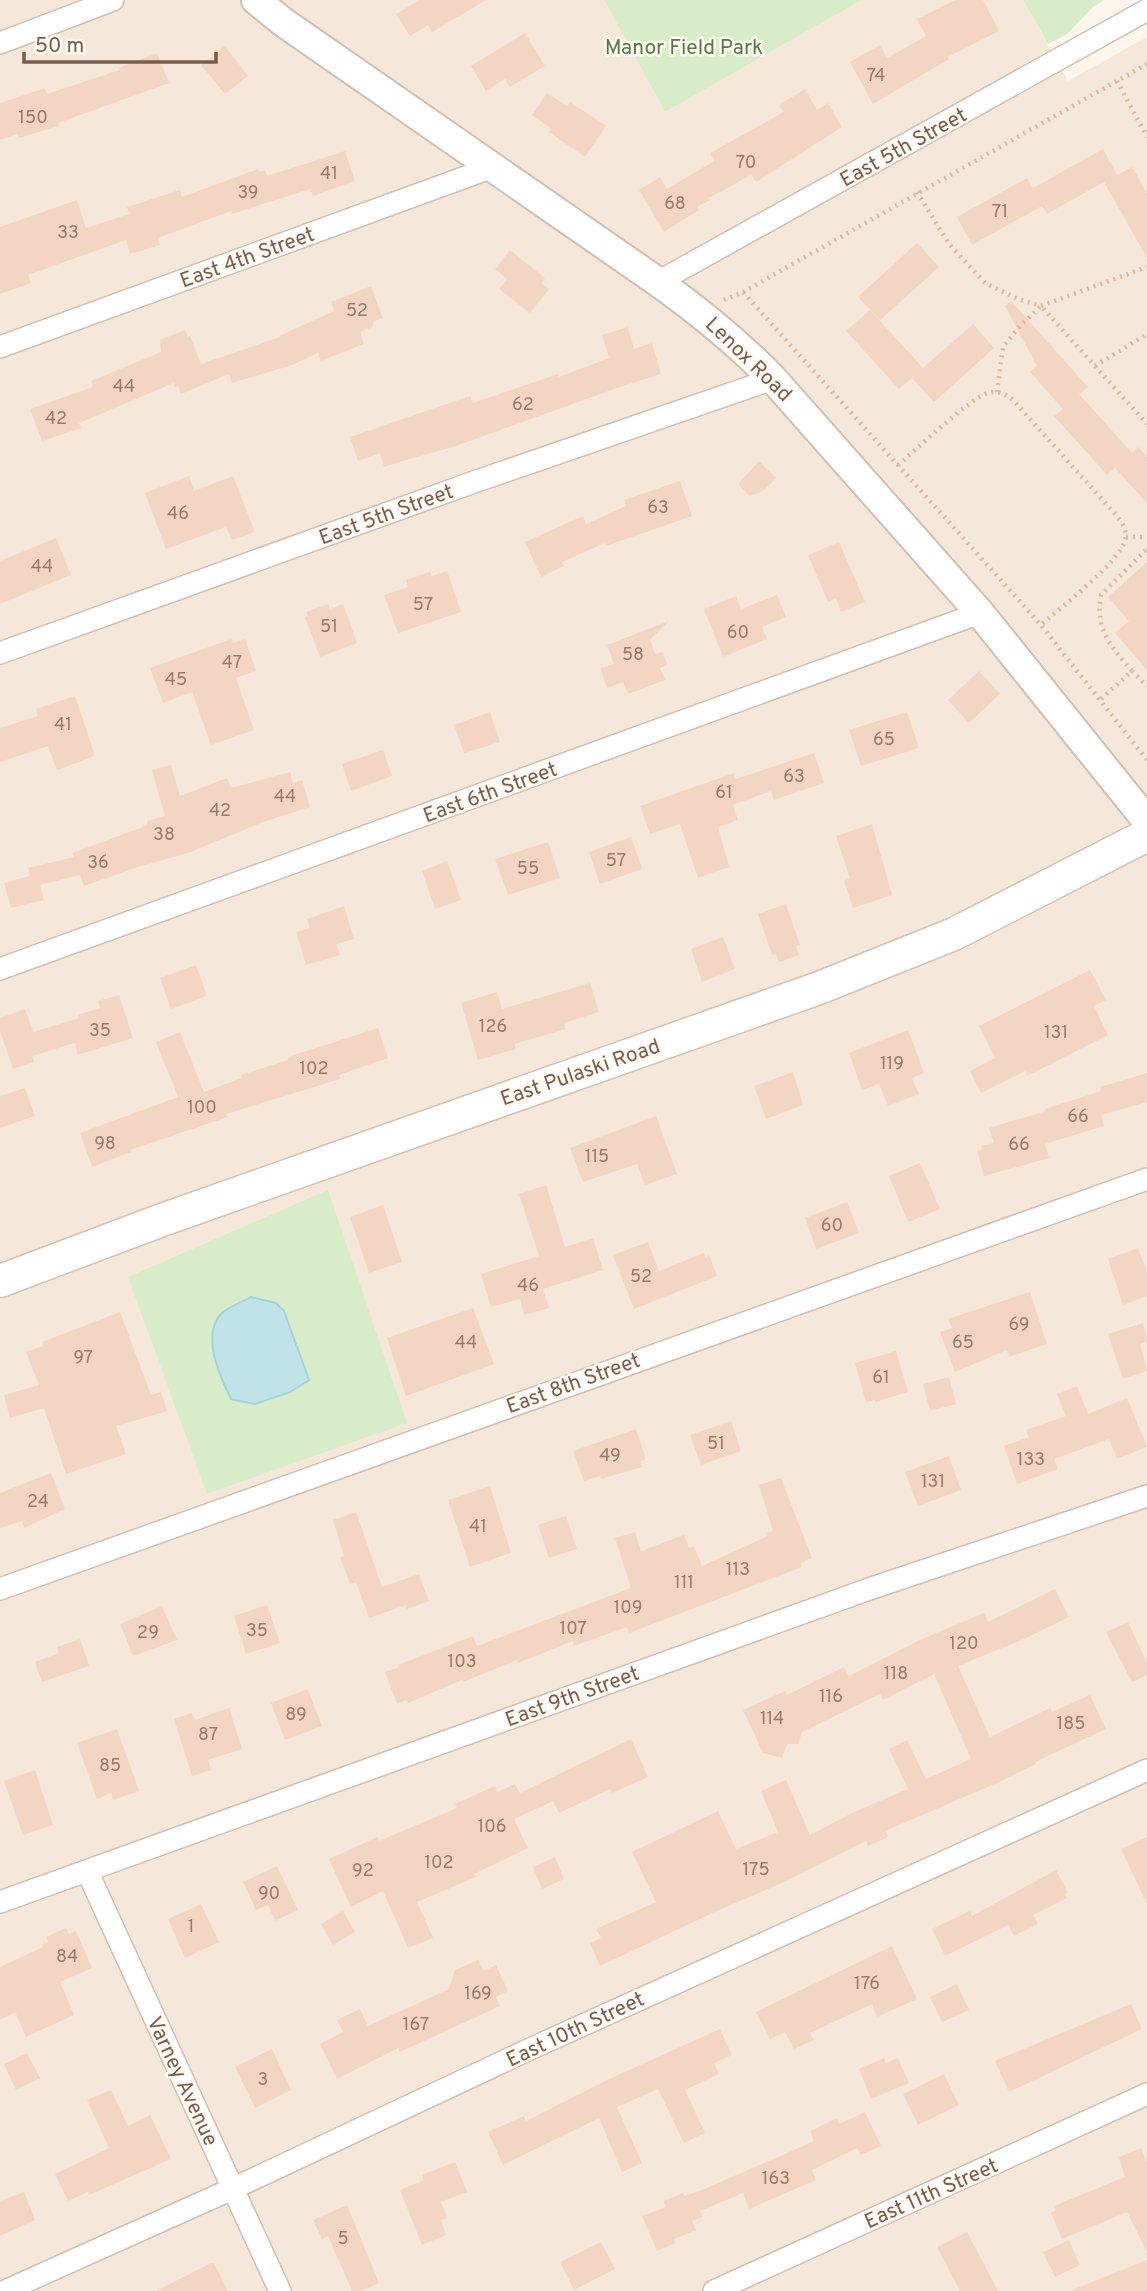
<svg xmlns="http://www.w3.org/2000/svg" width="1147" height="2291" viewBox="0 0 1147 2291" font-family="Overpass,sans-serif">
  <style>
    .residential { fill: #f5e8da }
    .green { fill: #d8ecc9 }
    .water { fill: #bfe3e8; stroke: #a5d3da; stroke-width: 2 }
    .building { fill: #f3d5c3 }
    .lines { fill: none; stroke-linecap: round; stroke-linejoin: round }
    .minor-casing { stroke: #d1beb0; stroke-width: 24 }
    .tertiary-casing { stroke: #d1beb0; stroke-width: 32 }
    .secondary-casing { stroke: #d6c0b0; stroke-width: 35 }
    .path { stroke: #d9b8a5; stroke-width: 4.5; stroke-dasharray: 2 5; stroke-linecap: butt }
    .minor { stroke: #fff; stroke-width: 21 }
    .tertiary { stroke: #fff; stroke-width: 28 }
    .secondary { stroke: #fff; stroke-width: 32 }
    .labels { text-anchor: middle; stroke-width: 5; stroke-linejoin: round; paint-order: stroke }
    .number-label { font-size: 18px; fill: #987a6a }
    .park-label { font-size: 21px; fill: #537a41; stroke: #fffaf3 }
    .street-label { font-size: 21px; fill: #7a5c4d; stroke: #fffaf3 }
  </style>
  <rect width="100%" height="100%" fill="#fdf6ec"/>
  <polygon class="residential" points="0,0 604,0 665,112 862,0 1023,0 1068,81 1147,37 1147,2291 0,2291"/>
  <g class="green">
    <polygon points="604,0 862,0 665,112"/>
    <polygon points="1023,0 1104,0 1093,7 1067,34 1048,44"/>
    <polygon points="328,1190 407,1423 207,1494 128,1277"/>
  </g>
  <path class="water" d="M251 1297 276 1303 284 1311 309 1380 290 1392 255 1404 231 1399C220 1377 201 1336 221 1314 228 1307 242 1302 251 1297Z"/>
  <g class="building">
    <polygon points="419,0 486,0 432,32 428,25 410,36 396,14"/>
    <polygon points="955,0 983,0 999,31 948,57 949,59 873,104 850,62 880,45 887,58 926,36 917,19"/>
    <polygon points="525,33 545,66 510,87 505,79 486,91 471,66"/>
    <polygon points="225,46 248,76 225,94 201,65"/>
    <polygon points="157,53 169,83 58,123 59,126 19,138 17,134 0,140 0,103 45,88 47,94 120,70 119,68"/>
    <polygon points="805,89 817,110 828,103 842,127 756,182 751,175 709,198 710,200 697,207 699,210 664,232 639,190 660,177 667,189 714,161 710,153 784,112 779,105"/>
    <polygon points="547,93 567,106 570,102 606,126 585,157 549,132 552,129 532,115"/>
    <polygon points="1103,149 1117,175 1132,167 1147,193 1147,258 1104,182 1047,214 1042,206 972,245 957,217 1027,178 1033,188"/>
    <polygon points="345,151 355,181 313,196 310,189 232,214 231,211 158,238 160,245 130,254 126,240 28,275 31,283 0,294 0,227 77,200 86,228 129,214 127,207 180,190 182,197 258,169 259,172 265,170 267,176"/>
    <polygon points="917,243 939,267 880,320 858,297"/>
    <polygon points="510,250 545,278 541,283 549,289 530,313 499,289 507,279 495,269"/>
    <polygon points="371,286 383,318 374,321 373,327 360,332 364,344 321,361 318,353 292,365 232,383 229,374 181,394 178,386 175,387 174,383 79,423 81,428 42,441 30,409 93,387 91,381 161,352 160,340 185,330 188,337 190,336 201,364 280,337 279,336 334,311 331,302"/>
    <polygon points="1011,301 1088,387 1079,394 1132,453 1138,447 1147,457 1147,503 1115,468 1107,475 1054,416 1063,409 1030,372 1037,366 1005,306"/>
    <polygon points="870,310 923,368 973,324 994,348 934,402 912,378 920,371 899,389 846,331"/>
    <polygon points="628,327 634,349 652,343 661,374 617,388 453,447 399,462 384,467 380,453 358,461 350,437 470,396 473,403 558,374 559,377 609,358 602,335"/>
    <polygon points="759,461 776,478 763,491 750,496 738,484"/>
    <polygon points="189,476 194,491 233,476 255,532 232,540 226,527 166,549 145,493"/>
    <polygon points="680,481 692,516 606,546 605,543 562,562 564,566 541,577 525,542 583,516 586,524 626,506 624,500"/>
    <polygon points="56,538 71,575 0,604 0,561"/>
    <polygon points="839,542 865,602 841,612 836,598 828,602 808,555"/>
    <polygon points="1147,562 1147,670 1115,633 1129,621 1108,597"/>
    <polygon points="447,571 461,612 398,633 384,595 408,587 406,580 430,572 432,576"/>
    <polygon points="777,595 786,617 762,627 767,639 723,657 704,609 736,596 741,609"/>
    <polygon points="328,604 330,609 343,604 357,643 320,657 305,617 308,616 306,612"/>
    <polygon points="669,621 650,640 655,654 663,652 667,665 660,668 665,680 628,694 623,682 607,688 600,668 614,664 607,645"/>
    <polygon points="231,639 233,643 245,639 256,671 236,678 254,730 211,745 192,692 163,703 150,668"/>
    <polygon points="979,671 1000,694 969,723 948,700"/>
    <polygon points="75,696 95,756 57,770 48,746 0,762 0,728 38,716 36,709"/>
    <polygon points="490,712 500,742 464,753 454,725"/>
    <polygon points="907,712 919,748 861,766 849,730"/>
    <polygon points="383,750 392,776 351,791 342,764"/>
    <polygon points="814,753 824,783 774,800 771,791 733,805 738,820 718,827 729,867 698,878 680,824 650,834 640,806 734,773 736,779"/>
    <polygon points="171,765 180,796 227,778 231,788 290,772 293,783 302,780 310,807 263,822 188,853 138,867 84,886 80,875 40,885 44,900 11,908 4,883 30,876 28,868 74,857 72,853 143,827 143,825 147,824 147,821 165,816 152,770"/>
    <polygon points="872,824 892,895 853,908 844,881 850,878 836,836"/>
    <polygon points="631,837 642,869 600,884 589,852"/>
    <polygon points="548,842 560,878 508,895 495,859"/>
    <polygon points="447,861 461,900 435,909 422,871"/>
    <polygon points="786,904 800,945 796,946 799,955 779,962 776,954 772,955 758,914"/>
    <polygon points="344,906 354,939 336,944 340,955 306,965 296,932 310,928 307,919"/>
    <polygon points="723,937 735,969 702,982 691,949"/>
    <polygon points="196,965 207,996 171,1009 160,978"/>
    <polygon points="1090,970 1106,1000 1094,1006 1108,1035 1027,1076 1025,1071 981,1093 970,1071 995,1058 979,1026"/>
    <polygon points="590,983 599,1012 564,1023 566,1029 514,1044 516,1049 478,1060 461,1003 497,992 502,1009"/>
    <polygon points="119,995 133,1038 78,1055 75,1043 32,1056 34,1062 13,1069 0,1031 0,1018 25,1009 33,1032 79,1018 78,1015 100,1008 98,1001"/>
    <polygon points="378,1028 388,1058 339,1075 340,1079 226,1114 228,1117 130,1150 131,1152 92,1167 80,1133 178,1097 156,1042 180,1032 204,1092 242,1078 241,1075 288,1060 288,1057"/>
    <polygon points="908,1030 924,1073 912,1078 919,1094 888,1106 879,1084 862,1090 849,1053"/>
    <polygon points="793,1072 803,1105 766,1119 754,1086"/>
    <polygon points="1147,1073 1147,1102 1101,1115 1104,1126 1045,1144 1049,1158 984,1176 977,1151 982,1149 981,1146 994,1143 989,1128 1046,1111 1045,1109 1101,1091 1100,1087"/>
    <polygon points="25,1088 35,1116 0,1128 0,1096"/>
    <polygon points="656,1116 677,1174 645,1185 637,1164 583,1182 570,1148"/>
    <polygon points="920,1163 940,1209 908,1222 889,1176"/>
    <polygon points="546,1185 565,1247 593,1238 603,1270 543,1289 549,1308 524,1315 520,1299 491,1307 481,1274 539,1256 519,1194"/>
    <polygon points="847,1202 859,1233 816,1249 805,1218"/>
    <polygon points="383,1205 402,1262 369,1273 350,1217"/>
    <polygon points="648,1242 659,1271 704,1253 705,1257 709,1255 717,1276 634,1309 613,1255"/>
    <polygon points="1138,1248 1147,1272 1147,1296 1123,1305 1108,1259"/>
    <polygon points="1030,1292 1047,1344 1009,1357 1007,1350 955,1372 940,1332 952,1328 948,1319"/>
    <polygon points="473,1308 494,1364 406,1396 387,1338"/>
    <polygon points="120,1312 151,1395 161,1392 167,1411 116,1426 126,1454 66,1474 44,1408 10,1418 4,1395 39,1385 26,1352 43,1346 42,1342"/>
    <polygon points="1143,1323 1147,1342 1140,1344 1147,1371 1123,1379 1108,1334"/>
    <polygon points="896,1351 908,1392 875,1402 875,1400 866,1402 855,1363"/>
    <polygon points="949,1377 956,1404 930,1411 923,1384"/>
    <polygon points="1077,1386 1088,1414 1127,1398 1147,1447 1117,1459 1109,1439 1054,1459 1058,1469 1017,1484 1004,1446 1029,1437 1026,1430 1066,1416 1057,1394"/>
    <polygon points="731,1421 741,1451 701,1465 690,1435"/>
    <polygon points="636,1429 646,1459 640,1461 642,1467 601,1479 600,1476 584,1481 573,1451"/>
    <polygon points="949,1456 961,1490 918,1506 905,1472"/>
    <polygon points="51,1473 65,1509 24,1528 22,1521 0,1528 0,1493"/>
    <polygon points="781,1478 812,1558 801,1563 802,1567 629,1633 627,1627 574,1646 573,1641 518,1663 517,1660 463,1682 462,1680 408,1703 407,1700 397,1704 385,1672 399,1667 398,1665 473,1636 477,1646 631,1588 615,1538 635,1532 641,1551 684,1535 689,1548 694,1546 702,1566 768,1536 767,1533 773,1531 759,1485"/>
    <polygon points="490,1486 511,1553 470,1567 448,1500"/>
    <polygon points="356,1512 382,1587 419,1574 429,1601 407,1609 406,1605 369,1618 356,1582 350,1584 340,1557 344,1556 333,1520"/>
    <polygon points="566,1516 577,1549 549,1558 538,1525"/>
    <polygon points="1055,1589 1069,1617 1024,1639 958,1666 990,1737 1050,1708 1052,1712 1090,1695 1106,1729 1035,1762 1036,1764 999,1782 885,1831 888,1837 868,1846 866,1841 782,1883 719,1910 600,1966 590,1943 601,1938 596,1929 656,1902 632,1852 718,1811 736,1849 778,1832 761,1791 786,1780 810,1835 854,1812 908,1789 889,1749 907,1740 926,1779 971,1759 934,1674 883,1700 880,1694 802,1732 798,1744 787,1744 782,1758 763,1753 743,1710 785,1691 787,1695 844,1667 849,1676 922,1639 984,1613 988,1622"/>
    <polygon points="267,1605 280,1643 246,1654 234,1616"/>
    <polygon points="162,1606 177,1640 133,1656 120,1624"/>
    <polygon points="1128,1622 1147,1663 1147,1675 1132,1682 1106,1632"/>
    <polygon points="80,1639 89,1666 42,1682 35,1662 59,1653 57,1647"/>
    <polygon points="308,1689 322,1726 285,1740 271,1703"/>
    <polygon points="229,1708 242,1749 208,1760 211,1770 192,1776 174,1719 192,1713 195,1720"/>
    <polygon points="117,1729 139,1791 113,1800 111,1793 97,1799 77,1743"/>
    <polygon points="631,1739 648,1777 612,1793 610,1789 559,1813 553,1801 514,1819 528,1848 474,1874 476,1877 417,1902 433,1938 408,1948 383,1891 351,1907 329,1859 377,1837 379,1841 457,1808 455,1804 495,1786 497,1792 515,1784 520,1793"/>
    <polygon points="35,1770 53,1825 23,1835 4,1781"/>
    <polygon points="1147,1837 1147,1904 1121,1849"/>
    <polygon points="555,1857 564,1879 542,1889 533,1867"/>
    <polygon points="277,1866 298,1910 275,1921 268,1905 256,1910 243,1882"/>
    <polygon points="1056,1870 1068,1893 1065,1894 1067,1898 1033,1915 1038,1924 1014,1936 1008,1925 945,1956 932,1929 970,1911 972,1916"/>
    <polygon points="201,1904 219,1942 185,1958 168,1919"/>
    <polygon points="343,1911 355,1932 333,1945 321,1924"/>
    <polygon points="66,1928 69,1934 76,1931 92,1968 60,1982 74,2015 26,2037 15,2012 0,2020 0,1967 43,1947 42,1945 48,1942 46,1937"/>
    <polygon points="892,1946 917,1999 877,2017 872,2004 810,2033 814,2040 794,2049 785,2032 770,2039 756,2012"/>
    <polygon points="478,1960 484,1971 496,1965 508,1991 496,1997 500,2006 400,2052 398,2048 337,2079 320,2044 343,2032 337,2020 360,2009 368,2026 449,1989 455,1970"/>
    <polygon points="957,1984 969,2010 942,2022 930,1997"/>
    <polygon points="1131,2004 1142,2029 1009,2092 995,2061"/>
    <polygon points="720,2029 732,2055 714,2063 719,2074 685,2090 705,2133 684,2143 658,2089 617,2107 642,2163 622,2172 599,2118 503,2165 488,2132 524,2116 526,2121 607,2080"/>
    <polygon points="272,2049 291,2090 255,2108 235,2067"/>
    <polygon points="27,2053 40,2078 16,2090 4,2064"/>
    <polygon points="884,2058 886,2063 898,2058 909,2083 871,2099 859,2069"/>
    <polygon points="944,2074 959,2105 918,2125 903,2094"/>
    <polygon points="111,2090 128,2126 150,2115 171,2159 89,2195 88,2192 68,2201 55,2174 109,2148 87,2100"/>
    <polygon points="865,2112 881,2146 861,2155 857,2148 812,2170 816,2180 749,2209 743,2193 700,2211 703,2217 692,2221 696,2230 674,2239 675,2243 657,2251 642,2216 666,2207 664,2201 683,2193 684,2196 702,2190 785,2154 814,2141 810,2131 837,2118 839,2124"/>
    <polygon points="1141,2148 1147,2163 1147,2252 1127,2212 1062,2239 1051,2213 1056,2210 1054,2206 1125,2177 1119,2157"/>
    <polygon points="455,2162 467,2192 441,2202 447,2218 441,2220 446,2235 422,2245 400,2190 424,2180 422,2175"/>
    <polygon points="24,2192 35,2220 0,2236 0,2201"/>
    <polygon points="347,2205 379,2283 361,2291 352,2291 328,2236 322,2239 313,2220"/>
    <polygon points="967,2232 998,2291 960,2291 937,2247"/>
    <polygon points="1069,2240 1080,2265 1055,2277 1043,2252"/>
    <polygon points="601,2242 615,2269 574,2290 560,2262"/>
    <polygon points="1147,2260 1147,2291 1072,2291 1072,2290"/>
    <polygon points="211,2263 214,2263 228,2291 156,2291"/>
  </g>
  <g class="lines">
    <defs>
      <g id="minor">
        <polyline points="0,43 113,0"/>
        <polyline points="658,282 1147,10"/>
        <polyline points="0,347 493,167"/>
        <polyline points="0,653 474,482 773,379"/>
        <polyline points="0,969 980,613"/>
        <polyline points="0,1589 1147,1179"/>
        <polyline points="87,1871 280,2291"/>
        <polyline points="0,1902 872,1588 1147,1496"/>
        <polyline points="5,2291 232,2189 530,2049 1147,1770"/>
        <polyline points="714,2291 1147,2094"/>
      </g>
      <path id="tertiary" d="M256 0 283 22 658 282C700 312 737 342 773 379L980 613 1147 821"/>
      <polyline id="secondary" points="0,1281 162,1220 819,988 954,934 1147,835"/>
    </defs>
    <use href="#minor" class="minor-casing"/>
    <use href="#tertiary" class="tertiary-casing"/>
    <use href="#secondary" class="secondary-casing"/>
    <g class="path">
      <polyline points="1117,81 1147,137"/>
      <polyline points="917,192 949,244 985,283 1018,299 1041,306 1147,267"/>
      <polyline points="743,292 1147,64"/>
      <polyline points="724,300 743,292 1041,625 1147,760"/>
      <polyline points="1095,366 1147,334"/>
      <polyline points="997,392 1003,347 1019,327 1041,306 1147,424"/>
      <path d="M898 465C916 450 970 398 988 393 998 390 1005 394 1013 400L1117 516C1122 523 1128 531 1125 540 1120 562 1060 608 1041 625"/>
      <polyline points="1126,537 1147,537"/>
      <polyline points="1132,671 1147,686"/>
      <path d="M1101 699 1132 671C1110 645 1095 630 1101 595L1147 549"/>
    </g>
    <use href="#minor" class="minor"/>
    <use href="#tertiary" class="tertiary"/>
    <use href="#secondary" class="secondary"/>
  </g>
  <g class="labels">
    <g class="number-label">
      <text x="876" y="81">74</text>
      <text x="33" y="123">150</text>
      <text x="746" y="168">70</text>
      <text x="329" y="179">41</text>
      <text x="248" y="198">39</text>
      <text x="675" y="209">68</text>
      <text x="1000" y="217">71</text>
      <text x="68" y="238">33</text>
      <text x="357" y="316">52</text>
      <text x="124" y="392">44</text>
      <text x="523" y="410">62</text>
      <text x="56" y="424">42</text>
      <text x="658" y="513">63</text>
      <text x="178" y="519">46</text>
      <text x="42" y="572">44</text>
      <text x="423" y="610">57</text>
      <text x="329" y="632">51</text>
      <text x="738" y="638">60</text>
      <text x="633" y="660">58</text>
      <text x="232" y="668">47</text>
      <text x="176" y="685">45</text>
      <text x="63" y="730">41</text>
      <text x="884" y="745">65</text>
      <text x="794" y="782">63</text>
      <text x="724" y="798">61</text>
      <text x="285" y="802">44</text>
      <text x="220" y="816">42</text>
      <text x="164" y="840">38</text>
      <text x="616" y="866">57</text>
      <text x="98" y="868">36</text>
      <text x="528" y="874">55</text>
      <text x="493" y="1032">126</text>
      <text x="100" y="1036">35</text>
      <text x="1056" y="1038">131</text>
      <text x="892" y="1069">119</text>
      <text x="314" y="1074">102</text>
      <text x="202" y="1113">100</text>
      <text x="1078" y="1122">66</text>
      <text x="105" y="1149">98</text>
      <text x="1019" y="1150">66</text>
      <text x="597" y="1162">115</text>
      <text x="832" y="1231">60</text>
      <text x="641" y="1282">52</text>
      <text x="528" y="1291">46</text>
      <text x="1019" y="1330">69</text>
      <text x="466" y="1348">44</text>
      <text x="963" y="1348">65</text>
      <text x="83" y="1363">97</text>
      <text x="881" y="1383">61</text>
      <text x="716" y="1449">51</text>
      <text x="610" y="1461">49</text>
      <text x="1031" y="1465">133</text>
      <text x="933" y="1487">131</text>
      <text x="38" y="1507">24</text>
      <text x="478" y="1532">41</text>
      <text x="738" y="1575">113</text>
      <text x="684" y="1588">111</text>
      <text x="628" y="1613">109</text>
      <text x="573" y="1634">107</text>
      <text x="257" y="1636">35</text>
      <text x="148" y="1638">29</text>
      <text x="964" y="1649">120</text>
      <text x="462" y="1667">103</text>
      <text x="896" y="1679">118</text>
      <text x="831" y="1702">116</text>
      <text x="296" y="1720">89</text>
      <text x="772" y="1724">114</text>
      <text x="1071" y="1729">185</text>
      <text x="208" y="1740">87</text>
      <text x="110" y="1771">85</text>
      <text x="492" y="1832">106</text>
      <text x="439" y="1868">102</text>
      <text x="756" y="1875">175</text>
      <text x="363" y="1876">92</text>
      <text x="269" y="1899">90</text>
      <text x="191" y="1932">1</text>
      <text x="67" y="1962">84</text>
      <text x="867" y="1989">176</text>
      <text x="478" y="1999">169</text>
      <text x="416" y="2030">167</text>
      <text x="263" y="2085">3</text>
      <text x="776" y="2184">163</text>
      <text x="343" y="2244">5</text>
    </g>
    <g class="park-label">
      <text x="684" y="54">Manor Field Park</text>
    </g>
    <g class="street-label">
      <text transform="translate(903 147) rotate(-29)" y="7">East 5th Street</text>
      <text transform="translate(247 257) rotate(-20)" y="7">East 4th Street</text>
      <text transform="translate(749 359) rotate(44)" y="7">Lenox Road</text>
      <text transform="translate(386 514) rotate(-20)" y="7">East 5th Street</text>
      <text transform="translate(490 792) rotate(-20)" y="7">East 6th Street</text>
      <text transform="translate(580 1072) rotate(-19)" y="7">East Pulaski Road</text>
      <text transform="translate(573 1383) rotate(-20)" y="7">East 8th Street</text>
      <text transform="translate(572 1696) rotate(-20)" y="7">East 9th Street</text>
      <text transform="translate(575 2029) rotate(-25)" y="7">East 10th Street</text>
      <text transform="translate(183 2081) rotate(65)" y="7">Varney Avenue</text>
      <text transform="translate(931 2193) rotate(-24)" y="7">East 11th Street</text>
    </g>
  </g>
  <path d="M24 52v10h192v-10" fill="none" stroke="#7a5c4d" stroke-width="3.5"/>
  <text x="35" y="52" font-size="21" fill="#7a5c4d" stroke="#fffaf3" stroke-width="5" paint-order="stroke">50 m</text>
</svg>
